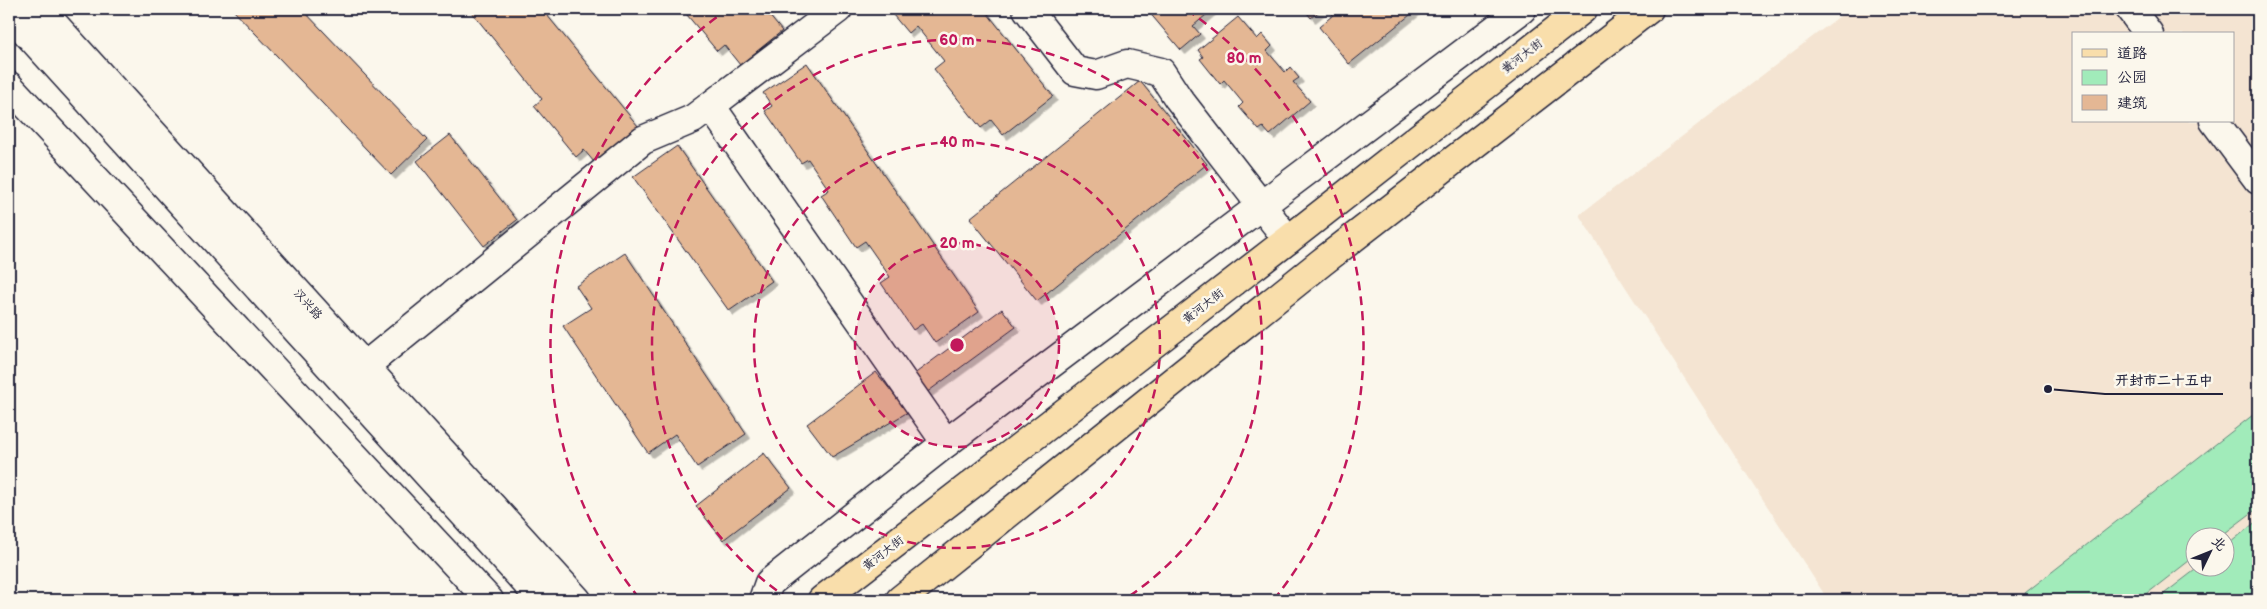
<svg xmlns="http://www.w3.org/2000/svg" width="2267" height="609" viewBox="0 0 2267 609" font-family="'Balsamiq Sans','LXGW WenKai TC',sans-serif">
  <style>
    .built { fill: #f4e4d2; fill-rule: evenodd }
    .green { fill: #a1ebba; stroke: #62867a }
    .building { fill: #e4b794; stroke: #22223b; filter: url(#shadow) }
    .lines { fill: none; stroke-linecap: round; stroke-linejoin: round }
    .minor-casing { stroke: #22223b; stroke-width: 31 }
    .major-casing { stroke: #22223b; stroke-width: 31 }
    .minor { stroke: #fbf7ec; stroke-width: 28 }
    .major { stroke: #f9deab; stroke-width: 28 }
    .ring { fill: none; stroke: #c2185b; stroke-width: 2.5; stroke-dasharray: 9 6 }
    .labels { text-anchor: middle; stroke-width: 5; stroke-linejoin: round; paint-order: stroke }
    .street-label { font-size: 12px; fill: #22223b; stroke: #fbf7ec }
    .centre { fill: #c2185b; stroke: #fbf7ec; stroke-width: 2.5 }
    .ring-label { font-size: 15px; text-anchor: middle; font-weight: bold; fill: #c2185b; stroke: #fbf7ec; stroke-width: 5; stroke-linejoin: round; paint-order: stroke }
    .leader { fill: none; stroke: #22223b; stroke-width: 2 }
    .callout-dot { fill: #22223b; stroke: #fbf7ec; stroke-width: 2 }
    .callout-label { font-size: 14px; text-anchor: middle; font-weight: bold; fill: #22223b; stroke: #fbf7ec; stroke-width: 5; stroke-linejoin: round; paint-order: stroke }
  </style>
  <defs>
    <filter id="shadow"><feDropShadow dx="4.5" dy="4.5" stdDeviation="0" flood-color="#0004"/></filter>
  </defs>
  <rect width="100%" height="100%" fill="#fbf7ec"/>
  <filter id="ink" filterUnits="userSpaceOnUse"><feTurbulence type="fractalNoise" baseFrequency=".02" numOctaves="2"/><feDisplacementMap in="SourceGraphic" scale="10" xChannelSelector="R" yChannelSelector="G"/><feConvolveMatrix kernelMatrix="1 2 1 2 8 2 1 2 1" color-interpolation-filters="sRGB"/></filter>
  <g filter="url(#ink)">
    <path class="built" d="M1849 9H2258V600H1828L1579 215ZM2073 34H2233V121H2073ZM2194 536H2224V566H2194Z"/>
    <g class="green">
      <polygon points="2258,411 2258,508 2221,536 2194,536 2194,557 2139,600 2030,600 2025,593"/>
      <polygon points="2258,520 2258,600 2156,600 2199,567 2224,566 2225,547"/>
    </g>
    <g class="building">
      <polygon points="232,9 302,9 427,140 391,175"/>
      <polygon points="469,9 542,9 638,126 594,162 584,150 576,157 534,106 542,99"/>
      <polygon points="682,9 764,9 782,31 740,65 724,45 717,51"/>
      <polygon points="888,9 984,9 1053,96 1003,135 991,120 981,128 934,69 944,61 916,26 908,33"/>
      <polygon points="1151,9 1213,9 1193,26 1200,34 1181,50 1148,11"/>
      <polygon points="1304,9 1322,9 1311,18"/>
      <polygon points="1329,9 1413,9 1415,11 1349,64 1319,27 1333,15"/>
      <polygon points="1238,17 1257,39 1262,34 1272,46 1267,51 1285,72 1290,67 1299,78 1293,82 1310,101 1270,135 1263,127 1259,130 1239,107 1243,103 1224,80 1220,84 1200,59 1203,57 1198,50"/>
      <polygon points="807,63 979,312 935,343 922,324 913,330 881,283 890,277 865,241 856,247 821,195 829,190 808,159 801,163 765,111 772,106 763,93"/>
      <polygon points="1140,81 1207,164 1037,301 970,218"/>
      <polygon points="450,135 517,220 484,246 417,161"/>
      <polygon points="677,146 772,281 729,311 633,177"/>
      <polygon points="625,253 746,434 697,467 675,434 648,453 563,326 591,308 576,286"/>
      <polygon points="1002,309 1016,327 926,393 913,375"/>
      <polygon points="876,372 908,412 832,457 807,424"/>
      <polygon points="764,453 791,488 723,540 696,506"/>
    </g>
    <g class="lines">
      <defs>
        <g id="minor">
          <polyline points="40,9 577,600"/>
          <polyline points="1027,9 1075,71 1096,75 1127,64 1161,72 1178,98 1288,240"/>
          <polyline points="2130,9 2149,34"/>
          <polyline points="9,13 542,600"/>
          <polyline points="9,86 489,600"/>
          <polyline points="711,106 946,443"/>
          <polyline points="2214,121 2258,180"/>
          <polyline points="365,366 643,140 693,119 838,9"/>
          <polyline points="763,600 769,583 946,443 1522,9"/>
        </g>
        <g id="major">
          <polyline points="822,600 1288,240 1583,9"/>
          <polyline points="900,600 1322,262 1649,9"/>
        </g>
      </defs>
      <use href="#minor" class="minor-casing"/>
      <use href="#major" class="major-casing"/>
      <use href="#minor" class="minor"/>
      <use href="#major" class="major"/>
    </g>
  </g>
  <circle cx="957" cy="345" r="102" fill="#c2185b" fill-opacity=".12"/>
  <g class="ring">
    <circle cx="957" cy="345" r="102"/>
    <circle cx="957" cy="345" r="203"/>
    <path d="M789 599A305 305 0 1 1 1125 599"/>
    <path d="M639 598A406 406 0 0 1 727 10M1187 10A406 406 0 0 1 1275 598"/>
  </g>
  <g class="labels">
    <g class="street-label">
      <text transform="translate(1522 56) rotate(-38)" y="4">黄河大街</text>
      <text transform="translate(308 304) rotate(48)" y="4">汉兴路</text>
      <text transform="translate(1203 306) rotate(-38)" y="4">黄河大街</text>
      <text transform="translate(883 553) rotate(-38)" y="4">黄河大街</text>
    </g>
  </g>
  <circle cx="957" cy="345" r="8" class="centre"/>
  <g class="ring-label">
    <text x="957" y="45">60 m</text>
    <text x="1244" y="63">80 m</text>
    <text x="957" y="147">40 m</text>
    <text x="957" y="248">20 m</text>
  </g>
  <path class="leader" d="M2048 389L2105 394H2223"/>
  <circle class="callout-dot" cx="2048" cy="389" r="5"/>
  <g class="callout-label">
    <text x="2164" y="385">开封市二十五中</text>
  </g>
  <rect width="2267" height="609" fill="none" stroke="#fbf7ec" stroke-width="30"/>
  <rect x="15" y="15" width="2237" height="579" fill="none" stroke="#22223b" stroke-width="2" filter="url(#ink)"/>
  <rect x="2072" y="32" width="162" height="90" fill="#fbf7ec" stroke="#a4a2a5"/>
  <rect x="2082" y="49" width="25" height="8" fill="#f9deab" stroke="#a4a2a5"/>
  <text x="2117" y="58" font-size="15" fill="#22223b">道路</text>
  <rect x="2082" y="70" width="25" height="15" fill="#a1ebba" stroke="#a4a2a5"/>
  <text x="2117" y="82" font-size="15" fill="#22223b">公园</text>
  <rect x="2082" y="95" width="25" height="15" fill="#e4b794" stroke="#a4a2a5"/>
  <text x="2117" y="108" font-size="15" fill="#22223b">建筑</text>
  <g transform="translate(2210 552) rotate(47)"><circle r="24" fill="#fbf7ec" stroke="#a4a2a5"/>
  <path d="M0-4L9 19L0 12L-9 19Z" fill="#22223b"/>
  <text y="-8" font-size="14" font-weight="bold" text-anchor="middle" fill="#22223b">北</text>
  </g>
</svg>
